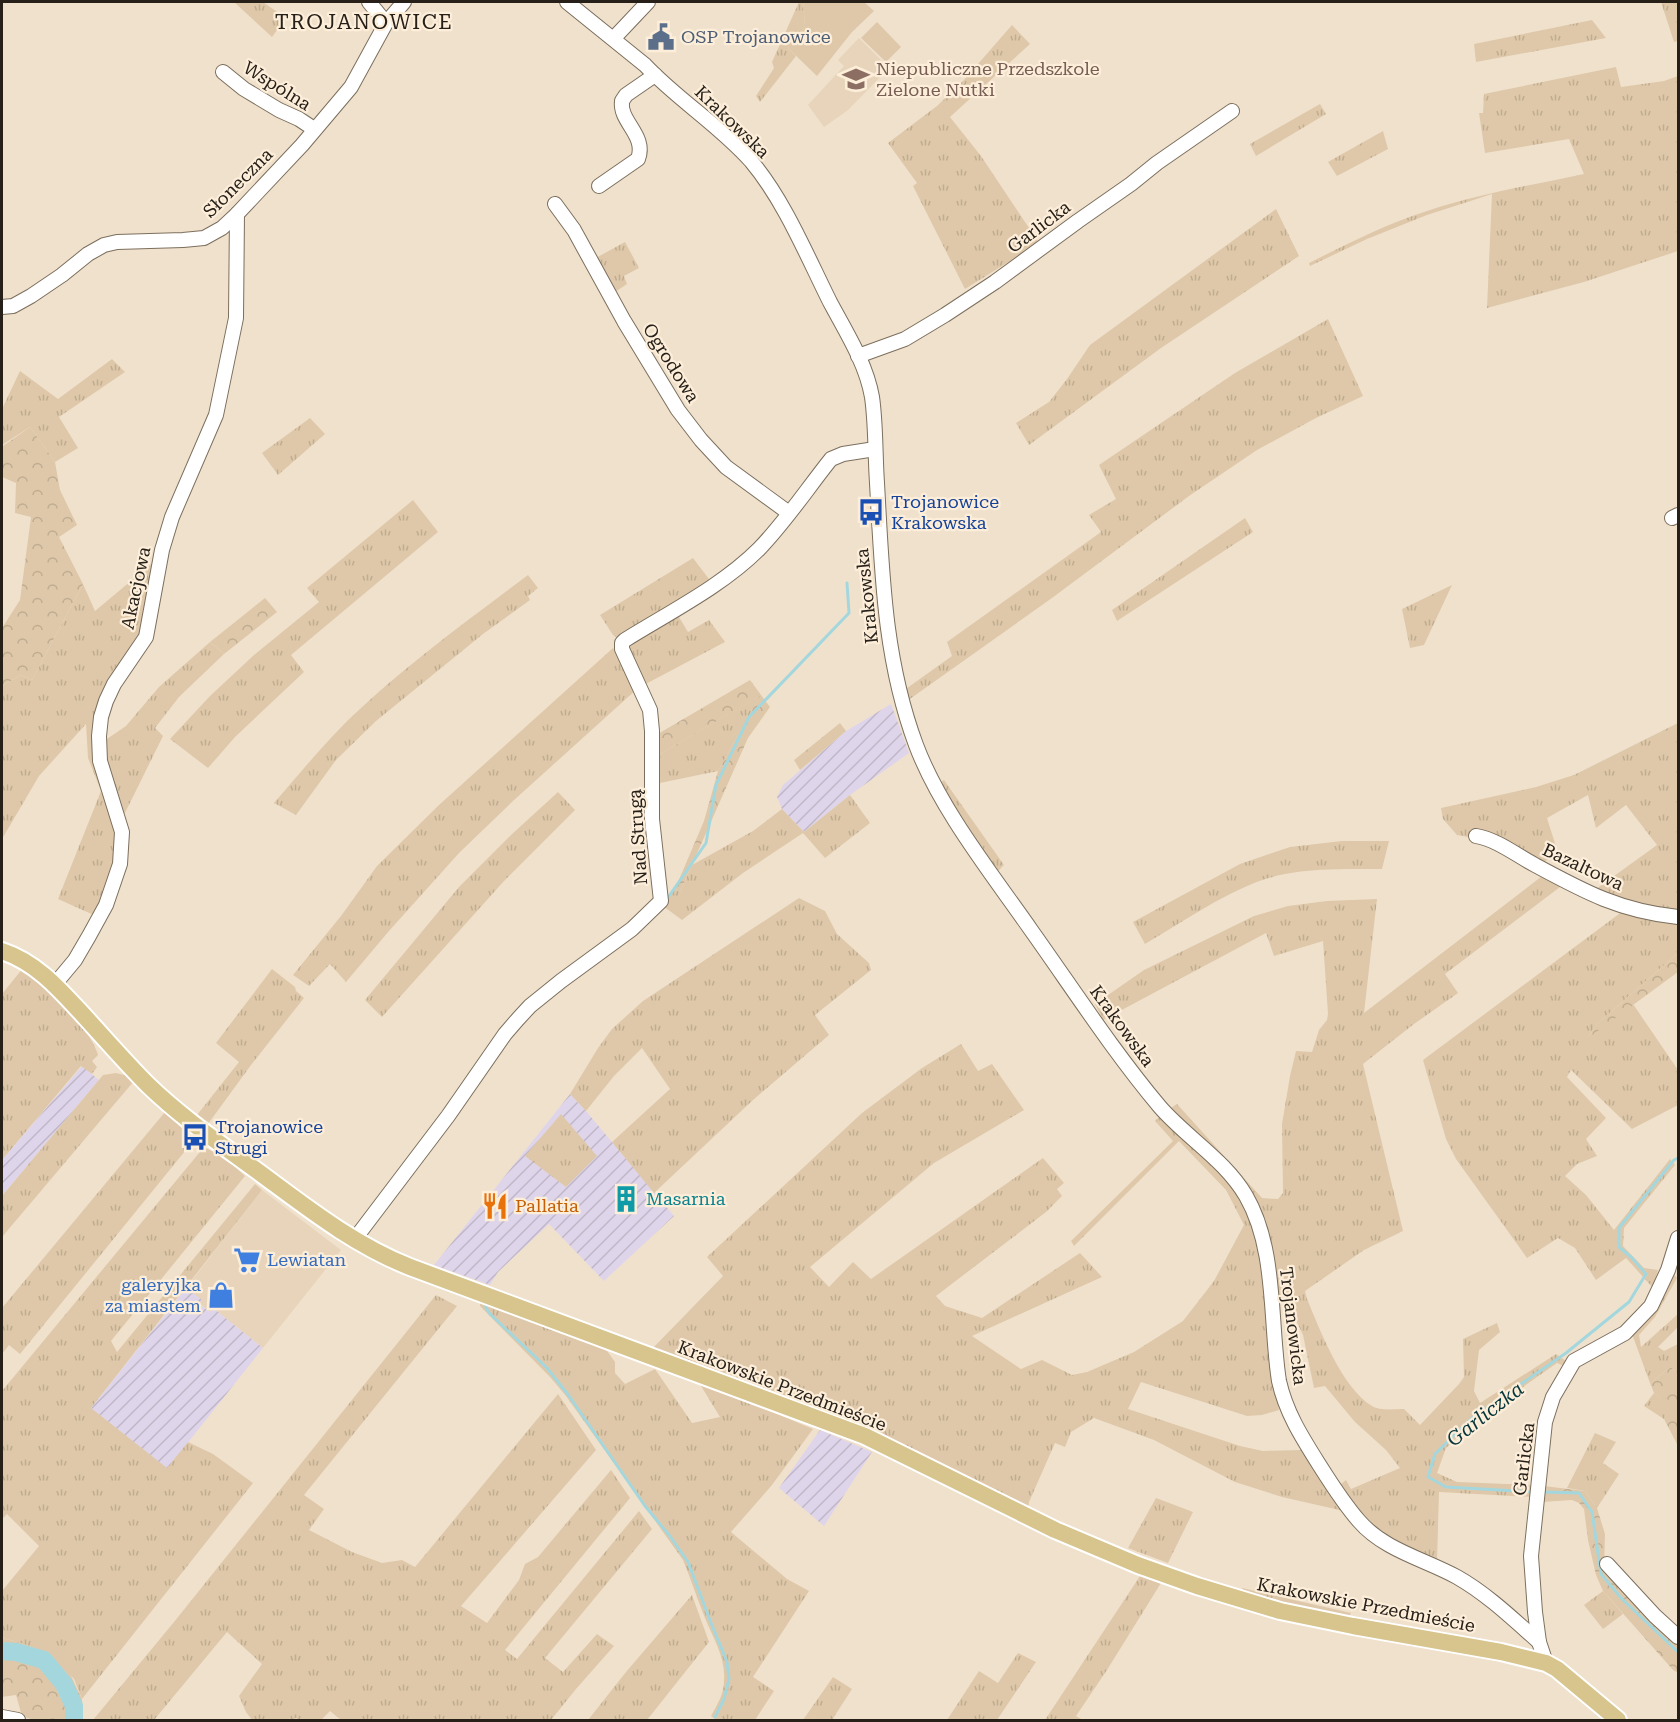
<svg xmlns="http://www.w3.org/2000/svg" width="1680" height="1722" viewBox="0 0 1680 1722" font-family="'Roboto Serif',serif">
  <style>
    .built { fill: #e7d4ba }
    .industrial { fill: url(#industrial-furrows) }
    .grass { fill: url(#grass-tufts) }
    .forest { fill: url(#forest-crowns) }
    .green { fill: #dfc8a9 }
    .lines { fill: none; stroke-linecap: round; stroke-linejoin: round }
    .stream { stroke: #a4d7dd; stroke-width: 3 }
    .river { stroke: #a4d7dd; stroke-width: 18 }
    .minor-casing { stroke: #7c6f5d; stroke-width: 16 }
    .major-casing { stroke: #fff; stroke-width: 20 }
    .minor { stroke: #fff; stroke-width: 14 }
    .major { stroke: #d7c58d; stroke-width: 16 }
    .labels { text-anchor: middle; stroke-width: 4.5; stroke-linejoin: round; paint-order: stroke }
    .service-label { font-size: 18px; fill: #4e5e75; stroke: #fdeeda; text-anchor: start }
    .education-label { font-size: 18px; fill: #785e54; stroke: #fdeeda; text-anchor: start }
    .street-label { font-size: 18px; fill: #262019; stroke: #fdeeda }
    .transit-label { font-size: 18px; fill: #164399; stroke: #fdeeda; text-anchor: start }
    .culture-label { font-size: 18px; fill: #0d838f; stroke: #fdeeda; text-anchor: start }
    .food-label { font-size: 18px; fill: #c56008; stroke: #fdeeda; text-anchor: start }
    .shop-label { font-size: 18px; fill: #366cbe; stroke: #fdeeda; text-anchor: start }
    .water-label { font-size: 20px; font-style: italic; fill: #05373c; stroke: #fdeeda }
    .quarter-label { font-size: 21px; letter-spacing: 1.5px; fill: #262019; stroke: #fdeeda }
  </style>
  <defs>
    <pattern id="industrial-furrows" width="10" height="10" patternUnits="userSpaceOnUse" patternTransform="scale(1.5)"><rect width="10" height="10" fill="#dfd5ea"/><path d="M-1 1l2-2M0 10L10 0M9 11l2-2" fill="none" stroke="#bfb7c8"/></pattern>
    <pattern id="grass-tufts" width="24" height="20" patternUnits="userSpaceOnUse" patternTransform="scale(1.5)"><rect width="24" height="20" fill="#dfc8a9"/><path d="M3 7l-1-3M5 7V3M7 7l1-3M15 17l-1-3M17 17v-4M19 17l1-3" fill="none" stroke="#bfac91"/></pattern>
    <pattern id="forest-crowns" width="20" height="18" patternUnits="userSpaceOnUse" patternTransform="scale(1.5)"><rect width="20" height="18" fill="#dfc8a9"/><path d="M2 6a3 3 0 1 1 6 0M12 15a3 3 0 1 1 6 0" fill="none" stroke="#bfac91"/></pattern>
  </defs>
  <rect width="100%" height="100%" fill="#f0e1cd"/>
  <g class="built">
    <polygon points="859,38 889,68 848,110 824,127 808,105 844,66 838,60"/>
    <polygon points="262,1190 341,1250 263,1348 214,1309 210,1312 199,1303 201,1300 186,1288"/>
  </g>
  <g class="industrial">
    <polygon points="891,704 909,753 850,795 804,832 782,809 777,797 783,785 846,731"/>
    <polygon points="82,1066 99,1080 2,1196 2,1160"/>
    <polygon points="570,1094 586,1111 674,1216 604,1281 549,1224 498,1272 490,1285 434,1265"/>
    <polygon points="186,1288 202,1300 199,1304 210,1312 213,1308 263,1348 167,1469 91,1408"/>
    <polygon points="820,1430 872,1452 824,1526 779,1488"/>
  </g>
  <g class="grass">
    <polygon points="234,2 263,2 286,18 272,37"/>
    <polygon points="799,2 803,2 805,26 788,48 796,56 760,102 756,96 774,68 772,62"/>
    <polygon points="1661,2 1678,2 1678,41 1674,42"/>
    <polygon points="1592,20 1606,38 1476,62 1474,44"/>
    <polygon points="1012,25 1030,44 950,117 981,156 1039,243 965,289 913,186 917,183 888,143 937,106 964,80"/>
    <path d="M1616 67 1621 87 1664 81 1678 76V251L1584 282 1487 308 1492 194 1427 215 1367 239 1310 266 1309 263C1347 244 1386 224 1427 211 1478 194 1532 185 1584 174L1569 139 1485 153 1479 113H1483L1484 94Z"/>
    <polygon points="1320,104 1326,114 1256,156 1250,144"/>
    <polygon points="1383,131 1388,149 1337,176 1328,162"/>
    <polygon points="1276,209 1299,256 1161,348 1029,445 1016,423 1049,402 1067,379 1090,345"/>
    <polygon points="625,242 639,268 624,276 627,284 612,294 594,259"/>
    <polygon points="1328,319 1363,396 1316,418 1257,450 1189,496 1052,598 907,701 903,691 952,656 947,642 1101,532 1089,515 1116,499 1099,465 1235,373"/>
    <polygon points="112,359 125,372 59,417 78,448 55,462 30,427 2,445 2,409 20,371 58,399"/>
    <polygon points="310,418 325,434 278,475 262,453"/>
    <polygon points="413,500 438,532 291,655 304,672 235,737 208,768 170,739 210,696 254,655 319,602 307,588"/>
    <polygon points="1245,518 1253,532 1117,621 1112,610"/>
    <polygon points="693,558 712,583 619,639 613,635 600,615"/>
    <polygon points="156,560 138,638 107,684 95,756 101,791 111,814 116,835 115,861 96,916 58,899 101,791 88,758 86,724 39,776 2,839 2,686 21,675 32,680 83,584 95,611"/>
    <path d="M528 575 538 588 528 596 530 600 483 634 376 721 336 760 296 815 274 803C302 771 329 737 361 708 413 660 471 618 528 575Z"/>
    <polygon points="1452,585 1424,645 1410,648 1402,609"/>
    <polygon points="676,612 688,632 709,620 725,642 642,686 626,650 628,642"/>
    <polygon points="210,642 224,654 179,697 155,728 163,736 123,817 108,781 104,741 126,726 159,687"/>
    <polygon points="613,648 637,689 513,801 459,853 389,931 346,982 330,964 309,986 293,975 341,916 377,866 439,805"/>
    <polygon points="761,695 718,771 655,784 655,757"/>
    <polygon points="1678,723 1678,914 1592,892 1657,845 1626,805 1596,828 1588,795 1547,818 1558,853 1541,864 1473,838 1457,835 1443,819 1441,808 1536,787 1574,775"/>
    <polygon points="944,780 1004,865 997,872 940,783"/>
    <polygon points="558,792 575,810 504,881 382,1017 365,1000 459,887 511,835"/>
    <polygon points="850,795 870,823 825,858 803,833 743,873 682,920 663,906 663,900 675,889 680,892 692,865 753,831 782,809 804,832"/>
    <path d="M1342 841H1389L1382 869C1350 869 1317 868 1285 874 1237 883 1187 920 1145 944L1133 922 1240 864 1290 847Z"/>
    <path d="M1546 873 1564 884 1445 974 1458 993 1414 1024 1363 1064 1403 1231 1364 1250 1305 1291 1307 1299C1320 1330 1342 1388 1372 1406 1380 1411 1394 1409 1404 1409L1420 1425 1459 1384 1464 1377 1463 1339 1497 1323 1500 1332 1479 1350 1474 1391 1480 1403 1556 1354 1566 1361 1564 1366 1557 1363 1475 1421 1446 1448 1437 1473 1457 1482 1531 1485 1532 1497 1439 1492 1437 1562 1394 1543 1365 1521 1341 1484 1346 1480 1351 1489 1400 1468 1386 1450 1355 1422 1325 1386 1314 1388 1303 1335 1285 1297 1277 1301 1241 1180 1171 1108 1177 1104 1262 1198 1278 1199 1283 1193 1282 1124 1290 1076 1296 1051 1312 1052 1319 1030 1327 1020 1328 1014 1323 941 1274 956 1266 933 1103 1020 1095 1004 1144 970 1254 916 1288 906 1327 901 1377 899 1364 1013Z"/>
    <polygon points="799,898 825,911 837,934 869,963 871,970 815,1015 829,1035 753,1100 654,1193 612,1142 670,1089 642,1048 614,1076 586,1111 570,1094 598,1048 612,1029 643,1001"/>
    <polygon points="1623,911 1678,921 1678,953 1597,1024 1589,1036 1633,1004 1678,1070 1678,1105 1632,1129 1571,1070 1567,1077 1606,1118 1586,1139 1597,1156 1577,1164 1565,1176 1586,1195 1614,1230 1670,1159 1675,1165 1624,1228 1623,1246 1644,1268 1658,1270 1653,1288 1626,1258 1596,1280 1575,1248 1558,1238 1527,1258 1456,1159 1446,1139 1423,1060"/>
    <path d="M23 968C47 988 89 1025 98 1055L92 1061 97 1067 92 1074 81 1066 2 1160V994Z"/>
    <polygon points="272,969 295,987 296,991 304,998 251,1065 208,1124 197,1115 239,1062 216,1043"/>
    <path d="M961 1044 978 1071 992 1064 1024 1110 934 1163 810 1267 829 1287 853 1262 871 1279 1043 1158 1064 1183 1057 1189 1062 1196 1046 1212 936 1296 945 1306 982 1318 1080 1253 1102 1277 972 1336 1021 1369 1042 1360 1072 1375 1087 1372 1134 1352 1183 1321 1214 1281 1244 1225 1226 1190 1179 1141 1074 1246 1071 1241 1173 1141 1155 1121 1162 1114C1192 1144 1229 1172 1248 1210 1256 1227 1257 1246 1260 1264 1268 1313 1271 1362 1279 1410L1262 1415 1247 1416 1141 1382 1128 1409 1240 1446 1263 1451 1302 1450 1344 1511 1282 1497 1235 1482 1154 1440 1094 1418 1071 1432 1065 1447 1055 1443 1029 1502 1028 1510 652 1349 723 1276 707 1257 862 1113 922 1068Z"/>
    <polygon points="116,1073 128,1076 134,1081 2,1237 2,1196 103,1075"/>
    <polygon points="165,1112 194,1140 20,1354 9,1345 2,1354 2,1308"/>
    <polygon points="561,1114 597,1156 566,1187 525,1156"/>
    <polygon points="204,1147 225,1158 245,1176 111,1341 117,1352 255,1184 262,1190 91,1408 167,1468 188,1442 213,1454 253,1483 82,1699 74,1679 50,1654 18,1642 2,1638 2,1591 39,1546 7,1514 2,1519 2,1391"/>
    <polygon points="1672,1272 1677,1278 1655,1317 1639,1335 1641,1347 1678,1314 1678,1327 1658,1347 1664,1351 1678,1344 1678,1374 1671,1367 1650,1383 1632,1334"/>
    <polygon points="436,1295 457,1306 304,1495 324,1509 309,1530 352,1552 382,1563 402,1560 415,1567 558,1394 596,1450 461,1606 487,1623 519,1580 525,1564 538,1557 611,1470 630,1498 505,1650 517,1659 639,1511 652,1529 545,1658 563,1672 597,1634 614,1646 576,1689 551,1720 341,1720 330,1711 321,1720 299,1720 296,1718 292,1720 252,1720 246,1712 239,1696 262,1664 227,1632 154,1720 93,1720 174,1622"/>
    <path d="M483 1301 605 1348 615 1362V1373L625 1384 655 1369 692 1423 720 1417 698 1381 813 1429 772 1485 731 1532 787 1579 809 1591 753 1677 774 1691 755 1720H716L711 1716C717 1705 724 1694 724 1681 726 1658 713 1638 705 1618 697 1599 691 1579 683 1560L566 1396 550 1377 480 1306V1302Z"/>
    <polygon points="1654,1393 1672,1407 1664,1419 1644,1406"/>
    <polygon points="1595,1433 1616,1442 1603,1463 1619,1474 1597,1508 1585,1491 1567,1488"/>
    <polygon points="1156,1498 1193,1512 1168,1563 1128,1548"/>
    <polygon points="1140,1576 1161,1583 1107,1670 1076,1716 1083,1720 1045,1720"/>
    <polygon points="1242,1588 1351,1613 1348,1620 1246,1596"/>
    <polygon points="1603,1591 1623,1614 1603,1629 1584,1605"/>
    <polygon points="692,1595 709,1642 647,1720 588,1720 626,1672"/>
    <polygon points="1018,1653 1036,1662 997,1720 947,1720 979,1671 998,1683"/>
    <polygon points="833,1677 852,1689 832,1720 803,1720"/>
  </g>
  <g class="forest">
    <polygon points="30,427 55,462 60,490 77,525 59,537 83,584 32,680 21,675 2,686 2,628 20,600 31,517 15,513 16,483 2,477 2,449 3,446"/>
    <polygon points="265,598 277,612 224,654 210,642"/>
    <polygon points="750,680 770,707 748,738 680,892 675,889 704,821 718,771 760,696 655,757 656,735"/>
    <polygon points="840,723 846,731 800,770 794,760"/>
    <polygon points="1678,953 1678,972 1588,1038 1597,1024"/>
    <polygon points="1671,1367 1678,1374 1678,1446 1664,1419 1671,1407 1654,1393 1650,1383"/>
    <polygon points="1544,1486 1585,1491 1597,1508 1605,1534 1604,1568 1678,1644 1678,1673 1673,1670 1603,1591 1596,1575 1588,1540 1584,1509 1579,1503 1572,1500 1542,1502"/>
    <polygon points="2,1638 18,1642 50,1654 65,1663 82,1699 83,1720 34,1720 22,1716 16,1695 2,1697"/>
  </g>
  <g class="green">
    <polygon points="803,2 864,2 874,11 852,32 817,76 788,48 805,26"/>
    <polygon points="877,22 901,47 886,62 861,38"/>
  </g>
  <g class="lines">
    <g class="stream">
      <polyline points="667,899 706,843 716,785 749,717 849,613 847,583"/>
      <polyline points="486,1304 486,1308 490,1314 547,1368 569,1396 645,1506 669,1535 688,1562 711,1623 727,1662 729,1679 724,1699 715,1717"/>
      <polyline points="1535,1492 1446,1487 1428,1477 1435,1454 1472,1418 1566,1353 1629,1302 1646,1274 1632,1258 1619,1247 1619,1228 1674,1160 1678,1158"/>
      <polyline points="1542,1492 1579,1493 1592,1512 1601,1574 1622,1599 1678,1652"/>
    </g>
    <polyline class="river" points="2,1651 16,1652 44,1660 64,1684 74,1706 74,1720"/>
    <defs>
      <g id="minor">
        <polyline points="369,2 386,23"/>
        <path d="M567 2 645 65C678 100 719 125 751 161 784 200 807 256 830 302 846 332 866 363 872 397 876 425 875 454 877 483 882 573 884 659 916 745 940 809 992 874 1031 930 1073 989 1113 1051 1160 1107 1187 1138 1225 1160 1246 1196 1271 1239 1271 1295 1275 1344 1276 1356 1277 1369 1279 1381 1286 1413 1303 1439 1320 1466 1332 1485 1344 1504 1359 1521 1384 1550 1424 1559 1457 1577 1487 1594 1513 1619 1539 1642"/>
        <polyline points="614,38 648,2"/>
        <polyline points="223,72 244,89 279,110 299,119 314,129"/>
        <path d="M599 186 638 159C647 135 619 122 622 101L626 95 655 75"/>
        <polyline points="555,204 574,230 624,321 678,410 701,440 726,467 789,513"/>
        <polyline points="2,307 13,306 31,296 62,275 88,254 104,245 117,242 183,240 204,238 222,228 237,214 302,145 351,87 386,23 404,2"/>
        <polyline points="858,356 905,339 945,315 995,282 1078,221 1131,184 1157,163 1232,111"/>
        <polyline points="1672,518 1678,515"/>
        <path d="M1476 836C1498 840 1516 855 1535 865 1585 892 1620 911 1678 917"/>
        <polyline points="55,984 75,960 89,936 106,905 120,864 122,832 100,761 99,736 101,717 106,701 114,684 146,637 162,550 172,517 216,415 236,318 237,214"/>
        <path d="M354 1240 448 1116 505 1034 518 1019 530 1006 561 981 632 929 661 901 652 819V731L650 710 622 649V643L625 640C670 612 722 586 759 549 786 521 807 489 831 459L843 454 875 449"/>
        <polyline points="1607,1564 1655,1616 1678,1637"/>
        <polyline points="1546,1663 1539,1642 1535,1612 1531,1556 1545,1422 1553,1397 1574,1361 1625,1333 1651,1306 1668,1270 1678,1238"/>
        <polyline points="2,1717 18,1720"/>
      </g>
      <path id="major" d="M2 951C38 963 61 991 86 1018 107 1041 127 1064 148 1085 181 1117 219 1143 256 1170 305 1206 352 1244 410 1267L865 1436 1055 1530 1138 1565 1197 1586 1280 1611 1353 1626 1501 1652 1546 1663 1557 1669 1618 1720"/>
    </defs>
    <use href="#minor" class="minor-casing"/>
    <use href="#major" class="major-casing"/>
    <use href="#minor" class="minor"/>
    <use href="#major" class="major"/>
  </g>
  <defs>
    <symbol id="civic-bare" viewBox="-9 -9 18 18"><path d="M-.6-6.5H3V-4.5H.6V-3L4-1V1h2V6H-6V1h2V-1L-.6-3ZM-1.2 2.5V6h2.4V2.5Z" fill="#5c6f8a" stroke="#fdeeda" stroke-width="2.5" paint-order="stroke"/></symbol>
    <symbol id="school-bare" viewBox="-9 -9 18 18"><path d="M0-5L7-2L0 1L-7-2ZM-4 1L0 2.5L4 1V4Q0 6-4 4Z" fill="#8d6e63" stroke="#fdeeda" stroke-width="2.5" paint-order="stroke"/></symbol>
    <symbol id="bus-bare" viewBox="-9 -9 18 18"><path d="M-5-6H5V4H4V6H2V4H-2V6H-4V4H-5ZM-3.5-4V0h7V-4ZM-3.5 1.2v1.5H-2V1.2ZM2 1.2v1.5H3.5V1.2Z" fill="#1a4fb4" stroke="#fdeeda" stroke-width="2.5" paint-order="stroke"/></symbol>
    <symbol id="building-bare" viewBox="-9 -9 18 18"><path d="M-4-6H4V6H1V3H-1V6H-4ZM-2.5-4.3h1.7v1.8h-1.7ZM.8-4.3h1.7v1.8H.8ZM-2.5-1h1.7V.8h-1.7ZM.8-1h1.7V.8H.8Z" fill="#0f9aa8" stroke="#fdeeda" stroke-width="2.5" paint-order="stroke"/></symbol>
    <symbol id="restaurant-bare" viewBox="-9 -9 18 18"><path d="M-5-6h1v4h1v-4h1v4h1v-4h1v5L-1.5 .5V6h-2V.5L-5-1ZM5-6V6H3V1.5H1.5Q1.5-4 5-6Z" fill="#e8710a" stroke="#fdeeda" stroke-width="2.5" paint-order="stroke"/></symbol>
    <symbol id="supermarket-bare" viewBox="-9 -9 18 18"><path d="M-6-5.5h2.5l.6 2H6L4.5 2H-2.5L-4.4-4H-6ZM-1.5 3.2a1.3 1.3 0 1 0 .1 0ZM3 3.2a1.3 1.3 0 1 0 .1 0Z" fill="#3f7fe0" stroke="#fdeeda" stroke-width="2.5" paint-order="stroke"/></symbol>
    <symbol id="shop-bare" viewBox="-9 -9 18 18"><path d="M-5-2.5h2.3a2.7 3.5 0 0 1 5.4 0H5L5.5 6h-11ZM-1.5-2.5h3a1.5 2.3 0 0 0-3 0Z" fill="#3f7fe0" stroke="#fdeeda" stroke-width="2.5" paint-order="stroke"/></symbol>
  </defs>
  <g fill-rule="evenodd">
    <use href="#civic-bare" x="642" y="18" width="38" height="38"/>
    <use href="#school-bare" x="837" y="60" width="38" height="38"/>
    <use href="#bus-bare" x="852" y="493" width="38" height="38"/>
    <use href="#bus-bare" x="176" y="1118" width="38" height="38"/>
    <use href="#building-bare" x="607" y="1180" width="38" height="38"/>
    <use href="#restaurant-bare" x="476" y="1187" width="38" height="38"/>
    <use href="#supermarket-bare" x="228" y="1241" width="38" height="38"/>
    <use href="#shop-bare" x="202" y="1276" width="38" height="38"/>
  </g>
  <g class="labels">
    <g class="service-label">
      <text x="681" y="43">OSP Trojanowice</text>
    </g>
    <g class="education-label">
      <text x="876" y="75">Niepubliczne Przedszkole<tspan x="876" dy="21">Zielone Nutki</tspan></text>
    </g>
    <g class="street-label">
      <text transform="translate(277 86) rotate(32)" y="6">Wspólna</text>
      <text transform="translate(732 122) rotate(44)" y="6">Krakowska</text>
      <text transform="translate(238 183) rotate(-45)" y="6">Słoneczna</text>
      <text transform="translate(1039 227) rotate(-37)" y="6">Garlicka</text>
      <text transform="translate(671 363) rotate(58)" y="6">Ogrodowa</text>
      <text transform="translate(136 588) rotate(-78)" y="6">Akacjowa</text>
      <text transform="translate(867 596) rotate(-96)" y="6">Krakowska</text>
      <text transform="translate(638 837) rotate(-94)" y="6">Nad Strugą</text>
      <text transform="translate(1583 867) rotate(25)" y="6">Bazaltowa</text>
      <text transform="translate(1122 1026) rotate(54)" y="6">Krakowska</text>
      <text transform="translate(1293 1326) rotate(83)" y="6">Trojanowicka</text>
      <text transform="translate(782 1386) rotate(21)" y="6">Krakowskie Przedmieście</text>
      <text transform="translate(1524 1459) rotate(-83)" y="6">Garlicka</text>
      <text transform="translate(1366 1605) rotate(11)" y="6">Krakowskie Przedmieście</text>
    </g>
    <g class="transit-label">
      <text x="891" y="508">Trojanowice<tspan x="891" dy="21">Krakowska</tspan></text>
      <text x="215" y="1133">Trojanowice<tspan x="215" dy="21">Strugi</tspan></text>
    </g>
    <g class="culture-label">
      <text x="646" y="1205">Masarnia</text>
    </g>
    <g class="food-label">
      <text x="515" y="1212">Pallatia</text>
    </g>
    <g class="shop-label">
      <text x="267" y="1266">Lewiatan</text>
      <text x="201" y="1291" text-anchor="end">galeryjka<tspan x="201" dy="21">za miastem</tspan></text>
    </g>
    <g class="water-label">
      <text transform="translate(1485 1414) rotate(-38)" y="7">Garliczka</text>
    </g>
    <g class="quarter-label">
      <text x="364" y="29">TROJANOWICE</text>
    </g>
  </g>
  <rect width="1680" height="1722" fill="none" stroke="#262019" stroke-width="6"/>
</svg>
